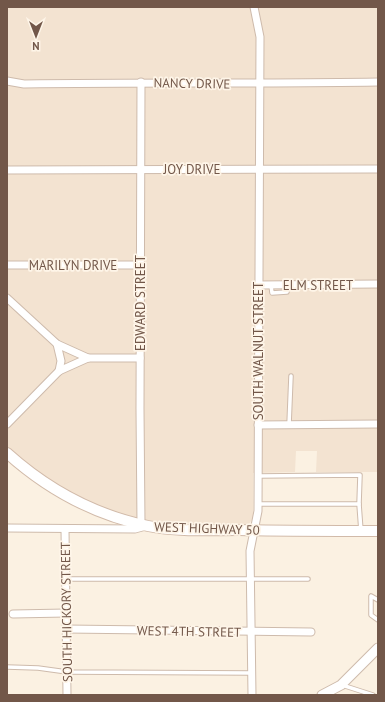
<svg xmlns="http://www.w3.org/2000/svg" width="385" height="702" viewBox="0 0 385 702" font-family="'PT Sans',sans-serif">
  <style>
    .residential { fill: #f3e3d1 }
    .lines { fill: none; stroke-linecap: round; stroke-linejoin: round }
    .service-casing { stroke: #cebbac; stroke-width: 5.5 }
    .minor-casing { stroke: #cebbac; stroke-width: 9 }
    .tertiary-casing { stroke: #cebbac; stroke-width: 11 }
    .secondary-casing { stroke: #d1baa9; stroke-width: 12 }
    .service { stroke: #fff; stroke-width: 3.5 }
    .minor { stroke: #fff; stroke-width: 7 }
    .tertiary { stroke: #fff; stroke-width: 9 }
    .secondary { stroke: #fff; stroke-width: 10 }
    .labels { text-anchor: middle; stroke-width: 3.5; stroke-linejoin: round; paint-order: stroke }
    .street-label { font-size: 13px; fill: #725749; stroke: #fef5e8 }
  </style>
  <rect width="100%" height="100%" fill="#fbf1e2"/>
  <polygon class="residential" points="7,7 378,7 378,472 316,472 317,451 296,451 295,472 253,473 253,518 249,524 189,524 150,521 108,510 65,491 7,448"/>
  <g class="lines">
    <defs>
      <g id="service">
        <polyline points="271,285 272,293 287,292 288,285"/>
        <polyline points="289,425 291,376"/>
        <polyline points="258,476 360,475 359,504"/>
        <polyline points="258,504 359,504 361,531"/>
        <polyline points="66,579 308,579"/>
        <polyline points="378,600 371,596 371,615 378,620"/>
        <polyline points="7,667 38,668 67,672 251,673"/>
        <polyline points="342,685 373,695"/>
      </g>
      <g id="minor">
        <path d="M7 81 24 84C142 82 260 84 378 82"/>
        <polyline points="141,82 140,409 141,524"/>
        <polyline points="7,170 378,169"/>
        <polyline points="7,265 140,265"/>
        <polyline points="258,285 378,284"/>
        <polyline points="7,298 57,344 88,358"/>
        <polyline points="57,344 61,361 59,371"/>
        <polyline points="7,424 59,371 88,358 140,358"/>
        <polyline points="258,425 378,424"/>
        <polyline points="7,528 135,529 146,526"/>
        <polyline points="65,529 67,695"/>
        <polyline points="13,614 66,613"/>
        <polyline points="66,629 311,632"/>
        <polyline points="252,695 250,551 258,511 260,37 254,7"/>
      </g>
      <polyline id="tertiary" points="322,695 341,685 378,648"/>
      <path id="secondary" d="M7 453C47 489 95 515 148 526 178 532 209 530 239 530 285 531 332 531 378 531"/>
    </defs>
    <use href="#service" class="service-casing"/>
    <use href="#minor" class="minor-casing"/>
    <use href="#tertiary" class="tertiary-casing"/>
    <use href="#secondary" class="secondary-casing"/>
    <use href="#service" class="service"/>
    <use href="#minor" class="minor"/>
    <use href="#tertiary" class="tertiary"/>
    <use href="#secondary" class="secondary"/>
  </g>
  <g class="labels">
    <g class="street-label">
      <text transform="translate(192 83) rotate(1)" y="5">NANCY DRIVE</text>
      <text x="192" y="174">JOY DRIVE</text>
      <text x="73" y="270">MARILYN DRIVE</text>
      <text x="318" y="290">ELM STREET</text>
      <text transform="translate(140 303) rotate(-90)" y="5">EDWARD STREET</text>
      <text transform="translate(258 351) rotate(-90)" y="5">SOUTH WALNUT STREET</text>
      <text transform="translate(207 528) rotate(2)" y="5">WEST HIGHWAY 50</text>
      <text transform="translate(66 612) rotate(-91)" y="5">SOUTH HICKORY STREET</text>
      <text transform="translate(189 631) rotate(1)" y="5">WEST 4TH STREET</text>
    </g>
  </g>
  <rect width="385" height="702" fill="none" stroke="#725749" stroke-width="16"/>
  <g transform="translate(36 36) rotate(180)" stroke="#fef5e8" stroke-width="3" paint-order="stroke">
  <path d="M0-3L7 15L0 10L-7 15Z" fill="#725749"/>
  <text y="-6" font-size="11" font-weight="bold" text-anchor="middle" fill="#725749">N</text>
  </g>
</svg>
